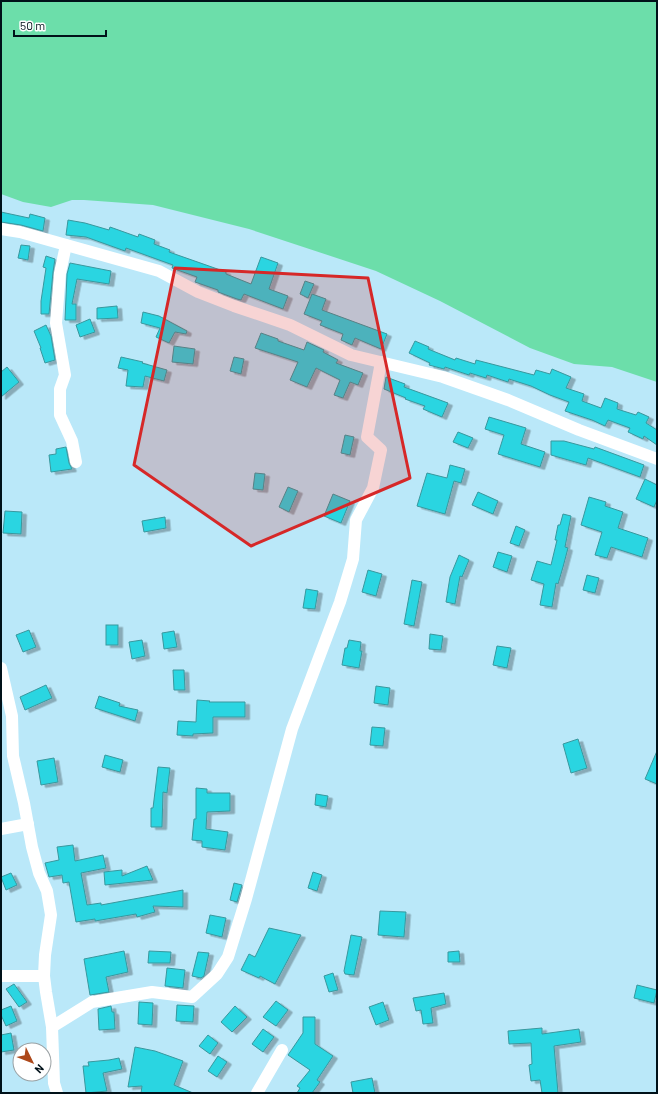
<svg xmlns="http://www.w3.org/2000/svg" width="658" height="1094" viewBox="0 0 658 1094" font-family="Barlow,sans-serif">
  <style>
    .water { fill: #6cdeaa }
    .building { fill: #29d5e1; stroke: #39979d; filter: url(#shadow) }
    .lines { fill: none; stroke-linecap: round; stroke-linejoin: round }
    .minor { stroke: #fff; stroke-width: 12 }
    .marked { fill: #d62828; fill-opacity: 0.2; stroke: #d62828; stroke-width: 3; stroke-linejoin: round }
  </style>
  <defs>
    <filter id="shadow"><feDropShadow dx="4.5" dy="2.5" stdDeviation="0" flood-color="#0004"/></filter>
  </defs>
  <rect width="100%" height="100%" fill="#bae8f9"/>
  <polygon class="water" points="1,1 657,1 657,382 612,367 574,364 530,348 440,301 376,271 249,229 153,205 84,200 72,200 51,207 23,202 1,194"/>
  <g class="building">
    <polygon points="1,212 29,218 30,214 45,218 43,231 21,225 1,222"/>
    <polygon points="68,220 85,223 109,230 110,227 138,237 139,234 155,240 154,244 170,250 169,252 226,272 226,274 251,284 261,257 278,263 269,289 288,296 283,309 244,294 241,300 237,299 218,292 218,290 195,282 197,277 172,268 173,265 126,248 125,251 86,237 66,235"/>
    <polygon points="21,245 30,246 28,260 18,258"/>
    <polygon points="46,256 55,259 53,272 49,314 41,314 41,301 46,268 43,267"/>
    <polygon points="70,263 111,271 109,284 77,279 72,304 76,304 76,320 65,320 67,274"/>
    <polygon points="305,281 314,284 308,298 300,294"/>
    <polygon points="312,294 326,299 322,310 387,334 381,349 355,338 352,345 341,340 343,334 320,325 322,321 304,314"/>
    <polygon points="117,306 118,318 97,319 97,308"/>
    <polygon points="143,312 159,316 187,331 186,334 175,332 169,343 156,337 160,328 141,323"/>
    <polygon points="90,319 95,332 80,337 76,325"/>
    <polygon points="46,325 51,336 55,360 45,363 40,348 41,348 34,331"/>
    <polygon points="261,333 278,339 278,341 304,350 307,342 324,350 323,352 338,360 336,363 363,373 358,385 350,382 343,398 334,395 340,380 316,368 307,387 290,380 298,362 255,348"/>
    <polygon points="415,341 429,347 428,349 455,360 456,358 475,364 476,360 534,375 536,370 550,374 552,369 571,377 566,388 584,394 582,401 601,408 605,398 618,403 617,409 636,415 638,412 649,417 646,423 657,430 657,445 644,436 643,439 628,432 630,428 608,420 605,426 592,420 565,411 569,402 550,395 531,386 509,379 508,382 487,375 486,378 470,373 469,375 445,367 444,369 429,365 430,363 409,353"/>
    <polygon points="174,346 195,349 193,364 172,362"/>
    <polygon points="121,357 143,362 142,363 167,370 164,381 145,376 143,387 126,386 128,370 118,368"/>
    <polygon points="234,357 244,359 241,374 230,371"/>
    <polygon points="7,367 19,382 1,397 1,372"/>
    <polygon points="386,377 405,384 404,387 448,403 442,417 423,409 425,406 405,399 406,398 384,389"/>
    <polygon points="489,417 526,428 521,444 545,452 540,467 498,454 504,435 485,429"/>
    <polygon points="458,432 473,438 468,448 453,442"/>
    <polygon points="345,435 354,437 350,455 341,453"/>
    <polygon points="551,441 564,441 594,449 595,447 644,465 640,477 588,458 586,465 551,455"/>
    <polygon points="66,447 69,463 72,469 51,472 49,455 56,454 56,449"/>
    <polygon points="450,465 465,469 461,483 454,481 445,514 417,506 427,473 447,478"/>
    <polygon points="255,473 265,474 263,490 253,489"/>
    <polygon points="645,479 657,485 657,500 654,507 636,499"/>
    <polygon points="288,487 298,491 289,512 279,507"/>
    <polygon points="478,492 498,501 493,514 472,505"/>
    <polygon points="333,494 350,501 341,523 324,516"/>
    <polygon points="589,497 606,502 605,506 623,512 618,528 648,538 642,557 611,547 607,558 595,555 602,532 581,525"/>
    <polygon points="5,511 22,512 21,534 3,533"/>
    <polygon points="563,514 571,516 565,547 568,548 563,567 558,584 556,583 552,607 540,605 544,584 531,580 537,561 551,565 557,540 555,540 558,525 560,525"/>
    <polygon points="165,517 166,528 144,532 142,521"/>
    <polygon points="516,526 525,530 519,546 510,543"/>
    <polygon points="498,552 512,556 507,572 493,567"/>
    <polygon points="459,555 469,560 462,577 460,576 455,604 446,602 450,577"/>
    <polygon points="368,570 382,574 376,596 362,592"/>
    <polygon points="587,575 599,578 595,593 583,590"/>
    <polygon points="412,580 422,582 414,626 404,624"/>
    <polygon points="306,589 318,591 315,609 303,608"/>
    <rect x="106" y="625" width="12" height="20"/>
    <polygon points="29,630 36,647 23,652 16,635"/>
    <polygon points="174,631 177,647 164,649 162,633"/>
    <polygon points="430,634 443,636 441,650 429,649"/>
    <polygon points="142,640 145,656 132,659 129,642"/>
    <polygon points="349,640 361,642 360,651 362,651 359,668 342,665 345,648 347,648"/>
    <polygon points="497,646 511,648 507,668 493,665"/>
    <polygon points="173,670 184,670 185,690 174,690"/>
    <polygon points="46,685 52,698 25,710 20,697"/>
    <polygon points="376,686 390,688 388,705 374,703"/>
    <polygon points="99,696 120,703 119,706 138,710 135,721 95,708"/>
    <polygon points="197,700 210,701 209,702 245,702 245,717 213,717 213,733 193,734 193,736 177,735 178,721 196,722"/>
    <polygon points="372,727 385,728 383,746 370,745"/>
    <polygon points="578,739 587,768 571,773 563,744"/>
    <polygon points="657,751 657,784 645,779"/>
    <polygon points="105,755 123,760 120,772 102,767"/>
    <polygon points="54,758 58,782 41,785 37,761"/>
    <polygon points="158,767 170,768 167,793 163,792 162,827 151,827 151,808 153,808"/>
    <polygon points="196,788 207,789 207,793 230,793 230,811 207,812 206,829 228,832 225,850 202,847 202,841 192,840 194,819 196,819"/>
    <polygon points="316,794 328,796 326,807 315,805"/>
    <polygon points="73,845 75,861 103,855 106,868 81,873 87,905 101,903 101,905 183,890 183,907 153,906 155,912 137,917 136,914 95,921 95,919 76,922 69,882 63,883 62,875 49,877 45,863 59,860 57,847"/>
    <polygon points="147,866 153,880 105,885 104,872 122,870 122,876"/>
    <polygon points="313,872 322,875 317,891 308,888"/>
    <polygon points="11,873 17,885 6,890 1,877"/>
    <polygon points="234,883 242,885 237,902 230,900"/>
    <polygon points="380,911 406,912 404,937 378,935"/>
    <polygon points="210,915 226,918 222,937 206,933"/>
    <polygon points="269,928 301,935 275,984 260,976 259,978 241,970 249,954 255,957"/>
    <polygon points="351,935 362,937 354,975 345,974 344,971"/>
    <polygon points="124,951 128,972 106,977 109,992 90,995 84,959"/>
    <polygon points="149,951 171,952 170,963 148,963"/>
    <polygon points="459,951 460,962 448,962 448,952"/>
    <polygon points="198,952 209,953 204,976 201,978 192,976"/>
    <polygon points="167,968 185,970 183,988 165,986"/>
    <polygon points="333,973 338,990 329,992 324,976"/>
    <polygon points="14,984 27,1002 19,1007 6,989"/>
    <polygon points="637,985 657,990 654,1003 634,998"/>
    <polygon points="444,993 446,1004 431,1008 433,1023 423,1024 421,1010 416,1011 413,998"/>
    <polygon points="276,1001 288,1010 276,1026 263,1017"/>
    <polygon points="139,1002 153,1003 152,1025 138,1024"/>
    <polygon points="383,1002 389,1020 376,1025 369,1007"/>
    <polygon points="177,1005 194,1006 193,1022 176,1021"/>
    <polygon points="11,1006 17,1021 6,1026 1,1015 1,1010"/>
    <polygon points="111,1006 112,1012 114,1012 115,1029 99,1030 98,1009"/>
    <polygon points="235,1006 247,1017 232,1032 221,1022"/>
    <polygon points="303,1017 315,1017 315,1044 333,1056 317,1080 320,1082 312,1093 297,1093 300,1088 297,1086 310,1070 288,1055 303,1033"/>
    <polygon points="542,1028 542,1034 579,1029 581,1042 554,1046 558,1093 542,1093 540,1080 531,1081 529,1065 532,1064 531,1043 509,1044 508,1031"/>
    <polygon points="263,1029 274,1037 263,1052 252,1044"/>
    <polygon points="11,1033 14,1050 1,1052 1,1035"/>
    <polygon points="208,1035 218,1043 210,1054 199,1046"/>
    <polygon points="135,1047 155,1051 183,1061 174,1085 193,1093 141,1093 142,1086 128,1087"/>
    <polygon points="218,1056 227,1062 217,1077 208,1071"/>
    <polygon points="119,1058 122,1069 103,1073 107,1091 86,1093 83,1066 89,1066 88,1062 109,1060"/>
    <polygon points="372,1078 375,1093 353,1093 351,1082"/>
  </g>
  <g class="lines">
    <g class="minor">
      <polyline points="1,229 20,232 159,271 198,292 234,306 290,325 351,355 443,377 508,400 579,430 657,459"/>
      <polyline points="66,245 60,273 56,323 65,375 60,389 60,415 72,441 76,462"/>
      <polyline points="1,668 12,716 13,756 24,803 32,847 39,873 47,891 51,915 45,955 44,976 46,992 52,1027 54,1083 57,1093"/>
      <polyline points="1,829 28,824"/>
      <polyline points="1,976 44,976"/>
      <polyline points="52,1027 92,1002 152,992 192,997 217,974 228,957 246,899 292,729 340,602 353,559 356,520 373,488 381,450 367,437 381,362"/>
      <polyline points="257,1093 282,1050"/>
    </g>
  </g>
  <path class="marked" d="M175 268 368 278 410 478 251 546 134 465Z"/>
  <rect width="658" height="1094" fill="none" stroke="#001119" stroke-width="4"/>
  <g transform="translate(32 1062) rotate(133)"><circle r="19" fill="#ffffff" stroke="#99a0a3"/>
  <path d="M0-3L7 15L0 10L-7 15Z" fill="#ad481a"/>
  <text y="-6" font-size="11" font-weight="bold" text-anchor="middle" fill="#001119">N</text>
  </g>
  <path d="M14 30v6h92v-6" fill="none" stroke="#001119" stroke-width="2"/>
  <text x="20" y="30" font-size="12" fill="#001119" stroke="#ffffff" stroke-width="3" paint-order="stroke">50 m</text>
</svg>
